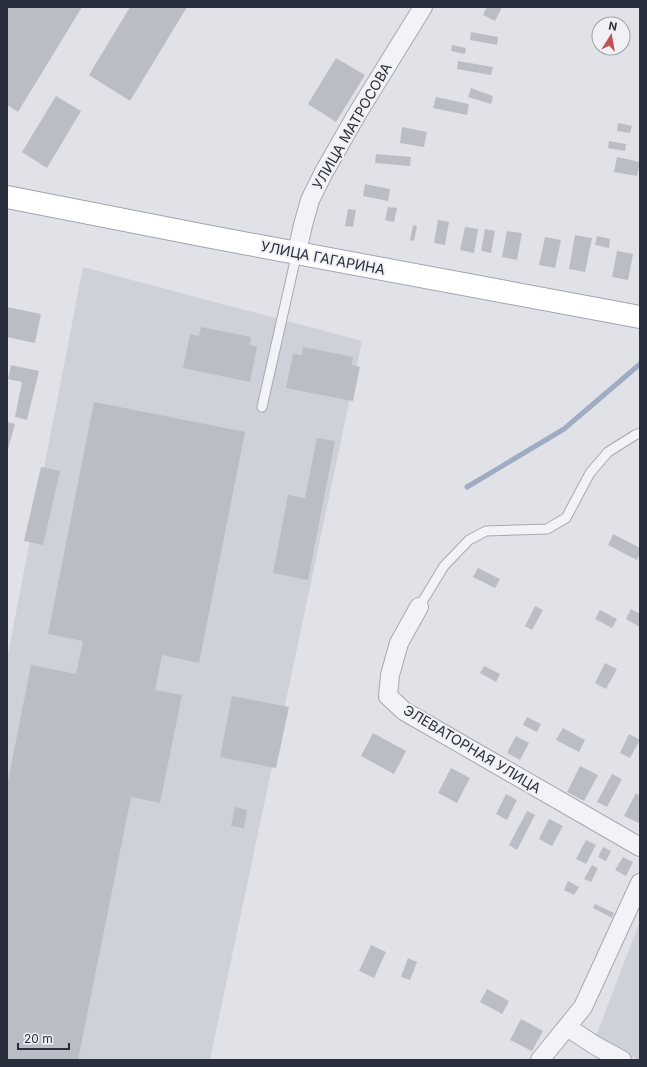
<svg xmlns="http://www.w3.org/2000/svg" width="647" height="1067" viewBox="0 0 647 1067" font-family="Inter,sans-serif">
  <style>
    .built { fill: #ced1d9 }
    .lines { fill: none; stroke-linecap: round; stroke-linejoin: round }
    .stream { stroke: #9facc3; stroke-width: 5 }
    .building { fill: #bbbdc6 }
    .service-casing { stroke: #a6a9b1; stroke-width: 11 }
    .minor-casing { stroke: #a6a9b1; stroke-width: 20 }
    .primary-casing { stroke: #a0a5b1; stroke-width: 24 }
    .service { stroke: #f2f3f6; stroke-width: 9 }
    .minor { stroke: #f2f3f6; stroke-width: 18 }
    .primary { stroke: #fff; stroke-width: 22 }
    .labels { text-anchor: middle; stroke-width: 4; stroke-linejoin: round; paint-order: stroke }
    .street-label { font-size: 14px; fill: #2a2f3d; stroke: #eff1f5 }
  </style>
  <rect width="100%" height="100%" fill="#e0e2e7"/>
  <g class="built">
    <polygon points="83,267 362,341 210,1060 7,1060 7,659"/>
    <polygon points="640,921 640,1060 638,1060 596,1036"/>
  </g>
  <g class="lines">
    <polyline class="stream" points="467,487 564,429 640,364"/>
  </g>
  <g class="building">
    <polygon points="7,7 82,7 18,112 7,105"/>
    <polygon points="130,7 187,7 130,101 89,75"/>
    <polygon points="487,7 502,7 495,21 483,15"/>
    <polygon points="471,32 498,37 497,45 470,40"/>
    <polygon points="452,45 466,48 465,54 451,51"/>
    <polygon points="336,58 365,75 336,122 308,104"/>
    <polygon points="458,61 493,67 491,75 457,69"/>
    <polygon points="471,88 493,96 491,104 468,97"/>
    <polygon points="56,96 81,111 47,168 22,152"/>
    <polygon points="436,97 469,104 467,115 433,108"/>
    <polygon points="618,123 632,126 630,133 617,131"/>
    <polygon points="402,127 427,132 424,147 400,143"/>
    <polygon points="609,141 626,144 625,151 608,148"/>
    <polygon points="376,154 411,157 410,166 375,163"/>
    <polygon points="617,157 640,162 637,176 614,172"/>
    <polygon points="365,184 390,189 388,201 363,196"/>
    <polygon points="388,207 397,208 394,222 385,220"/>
    <polygon points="348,209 356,210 353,227 345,226"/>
    <polygon points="438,220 449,222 445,245 434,243"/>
    <polygon points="413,225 417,226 414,241 410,240"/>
    <polygon points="465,227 478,229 474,253 460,250"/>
    <polygon points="485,229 495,231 491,253 481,251"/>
    <polygon points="507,231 522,233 517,260 502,257"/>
    <polygon points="575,235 592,238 585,272 569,269"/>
    <polygon points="597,236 610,239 609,248 595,245"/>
    <polygon points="545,237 561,240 555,268 539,265"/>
    <polygon points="617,251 633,254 628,280 612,277"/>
    <polygon points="7,307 41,314 35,343 7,337"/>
    <polygon points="201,327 251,337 250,345 257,347 250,382 183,368 190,334 199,336"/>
    <polygon points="303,347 353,357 352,365 360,367 353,401 286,388 293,354 302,355"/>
    <polygon points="11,365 39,371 27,420 15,417 22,382 8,379"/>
    <polygon points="94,402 245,432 199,663 162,655 155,690 182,695 160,803 131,797 78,1060 7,1060 7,786 31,665 76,674 83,641 48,634"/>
    <polygon points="7,422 15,424 8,449 7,449"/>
    <polygon points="317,438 335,441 308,580 273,573 288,495 305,498"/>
    <polygon points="41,467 60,471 43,545 24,541"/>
    <polygon points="613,534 640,548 640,553 637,560 608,545"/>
    <polygon points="478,568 500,579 495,588 473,577"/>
    <polygon points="535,606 543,610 532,630 525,626"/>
    <polygon points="631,609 640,614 640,627 626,619"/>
    <polygon points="600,610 617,619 612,628 595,619"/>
    <polygon points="605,663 617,669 606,689 595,683"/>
    <polygon points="484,666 500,674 496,682 480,673"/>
    <polygon points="232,696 289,707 276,768 220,757"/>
    <polygon points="527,717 541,724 537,732 523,725"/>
    <polygon points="563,728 585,740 579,752 556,740"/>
    <polygon points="373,733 406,751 394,774 361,756"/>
    <polygon points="629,734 640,740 630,758 620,753"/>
    <polygon points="516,736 529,743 520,760 507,753"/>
    <polygon points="580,766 598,775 584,801 567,792"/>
    <polygon points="451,768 470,778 457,803 438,793"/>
    <polygon points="612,774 622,779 607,807 597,802"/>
    <polygon points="636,793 640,796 639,823 624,816"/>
    <polygon points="506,794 517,800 507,820 496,814"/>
    <polygon points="235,807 247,810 244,828 231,826"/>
    <polygon points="527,811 535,815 517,850 509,845"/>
    <polygon points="549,819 563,826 552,846 539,839"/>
    <polygon points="586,840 596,845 586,864 576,859"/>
    <polygon points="603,847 611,851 606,861 598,857"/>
    <polygon points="623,857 633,862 626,876 615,870"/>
    <polygon points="592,865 598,868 591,882 584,879"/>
    <polygon points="568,881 579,887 574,895 564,890"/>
    <polygon points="595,904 614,913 612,918 593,908"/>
    <polygon points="371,945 386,952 374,978 359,971"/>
    <polygon points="408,958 417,962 410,980 401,977"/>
    <polygon points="487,989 509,1001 502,1014 480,1002"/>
    <polygon points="521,1019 543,1031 532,1051 510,1040"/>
  </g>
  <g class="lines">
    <defs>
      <g id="service">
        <polyline points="262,407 297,252"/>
        <polyline points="419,607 444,566 469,540 486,531 547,529 566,518 590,473 608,452 635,435 640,433"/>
      </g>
      <g id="minor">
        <polyline points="297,252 303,225 310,200 324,172 357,114 423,7"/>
        <polyline points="419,607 399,643 390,675 388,696 404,711 640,847"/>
        <polyline points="567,1027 596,1046 622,1060"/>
        <polyline points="540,1060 583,1007 640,883"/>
      </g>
      <polyline id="primary" points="7,197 206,236 640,317"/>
    </defs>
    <use href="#service" class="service-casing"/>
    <use href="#minor" class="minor-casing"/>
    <use href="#primary" class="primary-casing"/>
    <use href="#service" class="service"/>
    <use href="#minor" class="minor"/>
    <use href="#primary" class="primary"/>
  </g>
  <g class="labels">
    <g class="street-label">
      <text transform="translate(352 126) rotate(-60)" y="5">УЛИЦА МАТРОСОВА</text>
      <text transform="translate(323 258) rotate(11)" y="5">УЛИЦА ГАГАРИНА</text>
      <text transform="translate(472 749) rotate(31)" y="5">ЭЛЕВАТОРНАЯ УЛИЦА</text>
    </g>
  </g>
  <rect width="647" height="1067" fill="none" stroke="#2a2f3d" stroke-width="16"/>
  <g transform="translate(611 36) rotate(11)"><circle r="19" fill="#eff1f5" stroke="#a0a3ab"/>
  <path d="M0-3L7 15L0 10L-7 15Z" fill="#bf5254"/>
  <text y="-6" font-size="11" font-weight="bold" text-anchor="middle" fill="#2a2f3d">N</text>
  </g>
  <path d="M18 1043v6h51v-6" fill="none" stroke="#2a2f3d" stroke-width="2"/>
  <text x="24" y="1043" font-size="12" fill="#2a2f3d" stroke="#eff1f5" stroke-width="3" paint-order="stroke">20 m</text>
</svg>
